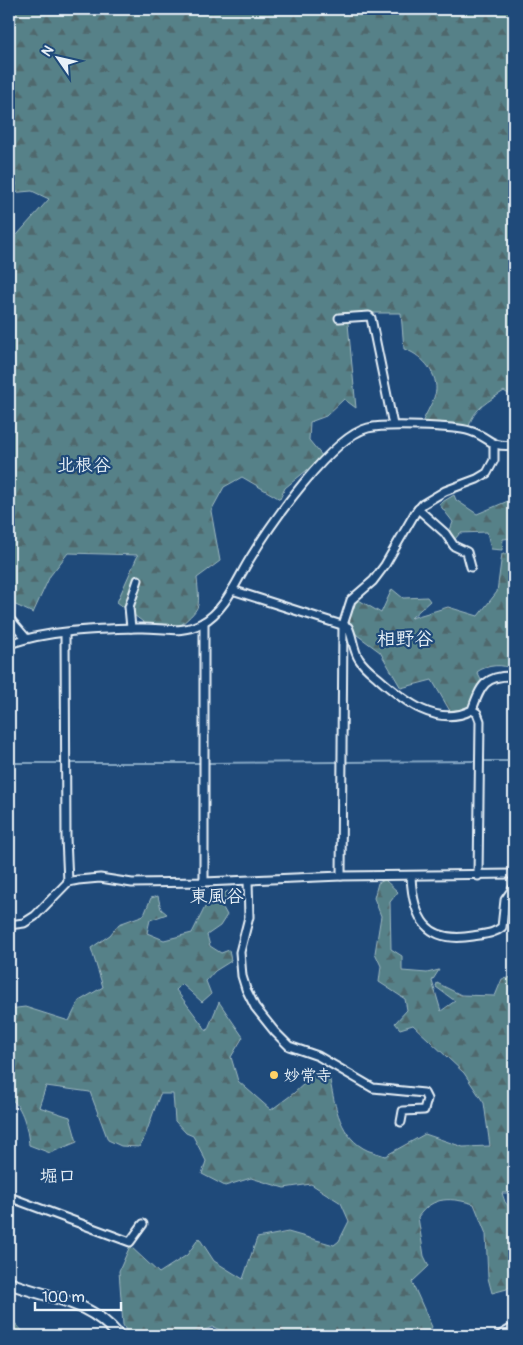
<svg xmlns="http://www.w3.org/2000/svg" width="523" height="1345" viewBox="0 0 523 1345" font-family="Pangolin,'Klee One',sans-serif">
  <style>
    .forest { fill: url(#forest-firs); stroke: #9fb9c0 }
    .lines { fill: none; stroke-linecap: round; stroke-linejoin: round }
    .stream { stroke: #86a7c4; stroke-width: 2 }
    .minor-casing { stroke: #e8f1f8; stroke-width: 11 }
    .secondary-casing { stroke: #e8f1f8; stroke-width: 14 }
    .minor { stroke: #1f4a7a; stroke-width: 7 }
    .secondary { stroke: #1f4a7a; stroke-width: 10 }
    .poi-dot { fill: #ffd166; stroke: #1f4a7a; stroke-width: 2 }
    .labels { text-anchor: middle; stroke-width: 4.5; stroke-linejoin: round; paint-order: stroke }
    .poi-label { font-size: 16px; font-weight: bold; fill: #e8f1f8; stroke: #1f4a7a; text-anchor: start }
    .neighbourhood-label { font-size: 18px; font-weight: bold; fill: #e8f1f8; stroke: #1f4a7a }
    .quarter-label { font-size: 19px; font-weight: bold; fill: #e8f1f8; stroke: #1f4a7a }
  </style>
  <defs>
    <pattern id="forest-firs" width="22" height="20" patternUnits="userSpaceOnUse" patternTransform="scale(1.25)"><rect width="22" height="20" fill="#568188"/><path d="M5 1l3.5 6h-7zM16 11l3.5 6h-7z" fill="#4f676c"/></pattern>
  </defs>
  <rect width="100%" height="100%" fill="#1f4a7a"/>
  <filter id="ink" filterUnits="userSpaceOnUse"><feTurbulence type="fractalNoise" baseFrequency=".02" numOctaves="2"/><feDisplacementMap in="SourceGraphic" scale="10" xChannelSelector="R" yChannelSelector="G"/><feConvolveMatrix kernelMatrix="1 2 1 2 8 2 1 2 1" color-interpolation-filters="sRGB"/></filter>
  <g filter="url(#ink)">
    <g class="forest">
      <path d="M9 9H514V392L510 395 504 391C489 401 474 408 469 426L422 423C426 413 435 399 436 390 437 371 420 354 404 349L401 313H347L356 408 344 399 326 416 310 422 309 440 323 457 285 488 280 499 242 477 224 487 211 511 220 561 197 578C200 612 201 606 177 629L147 625 117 602 138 555 68 553 50 576 33 613 9 602V244L49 199 32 191 9 193Z"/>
      <polygon points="514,484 514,538 503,539 502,550 491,549 487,532 460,533 455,539 449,533 453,522 439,504 454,495 456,500 477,514 508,501"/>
      <path d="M502 554H514V670C504 663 486 665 477 672L482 682 470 708 450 711 432 680 401 688 380 652 357 635 347 622 357 599 381 613 392 589 403 598 427 597 430 601 411 618 448 607 478 616 497 592Z"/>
      <path d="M385 880 398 892 390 902 391 949 402 956V971L427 973 439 970 432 981 441 1011 455 1001 436 987 437 983 461 995 495 996 502 979 514 977V1193H502L505 1202 514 1213V1282L507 1289 492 1293 488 1278 486 1234 474 1204C452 1198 433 1195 418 1217L424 1256 429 1266 412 1282 432 1327 426 1336H235L213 1327 186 1336H129L123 1325 119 1271 130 1246 159 1273 187 1255 199 1238 214 1261 243 1279 257 1238 288 1232 334 1245 339 1241 349 1221 341 1203 311 1184 284 1188 251 1178 225 1186 202 1174 206 1161 193 1136 186 1133 175 1121 173 1094H160L145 1136 139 1147 121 1146 108 1140 90 1092 46 1086 39 1107 70 1117 77 1142 50 1153 29 1145C28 1131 23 1105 9 1098V1009L25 1007 69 1021 79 1001 103 987 91 948 110 935 119 924 144 915 151 898 158 896 161 909 167 914 150 920 147 933 164 940 192 933 206 905 228 891 222 906 227 915 220 926 207 935 210 946 221 953 229 950 231 961 215 971 206 981 211 994 202 1002 182 984 176 990 207 1031 219 1002 243 1037 231 1057 238 1081 271 1110 294 1093 316 1073 329 1075C334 1101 338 1133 363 1148 369 1152 378 1153 385 1156L425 1134 463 1147 490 1146 484 1103 464 1073 413 1025 400 1029 395 1023 407 1010 405 999 379 982 381 966 375 953 381 916 374 898 378 883Z"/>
      <polygon points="9,1317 27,1336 9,1336"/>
    </g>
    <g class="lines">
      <g class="stream">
        <polyline points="482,761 514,761"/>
        <polyline points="344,762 477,761"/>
        <polyline points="9,763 202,763"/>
        <polyline points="207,763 339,762"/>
      </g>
      <defs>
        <g id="minor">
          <polyline points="9,184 11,184"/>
          <polyline points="339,318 369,316 371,318 393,425"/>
          <polyline points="418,509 445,533 454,546 467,552 471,567"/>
          <path d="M232 590 348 627C353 637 353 650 359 659 364 667 371 672 378 678 404 701 437 728 472 710 481 685 485 675 514 676"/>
          <polyline points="9,618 26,638"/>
          <polyline points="131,628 129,607 138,580"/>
          <polyline points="65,633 66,838 68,882"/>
          <path d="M9 644C49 630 97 629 139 628 162 627 181 635 202 623 226 610 237 579 251 557 271 524 331 437 368 428 385 424 454 426 470 431 491 437 488 448 514 445"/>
          <polyline points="472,710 477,713 480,721 478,876"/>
          <polyline points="341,876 343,625 351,600 373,581 385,565 415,513 423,504 445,491 477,479 487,473 494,460 494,445"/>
          <path d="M411 876C413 918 426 944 473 936 484 934 494 934 502 927L505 900 514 887"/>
          <polyline points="248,881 249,917 240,952 242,976 246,989 255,1007 275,1032 289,1046 318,1056 373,1088 424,1093 427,1099 424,1110 403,1111 401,1122"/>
          <polyline points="204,882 204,622"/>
          <polyline points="9,925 24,923 35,916 68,882 78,880 100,878 132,883 204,882 341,876 514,874"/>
          <polyline points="9,1197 130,1242 143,1224"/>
          <polyline points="499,1336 514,1327"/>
        </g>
        <path id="secondary" d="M9 1283C51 1299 88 1299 119 1336"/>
      </defs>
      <use href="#minor" class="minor-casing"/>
      <use href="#secondary" class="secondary-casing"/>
      <use href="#minor" class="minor"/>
      <use href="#secondary" class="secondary"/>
    </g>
  </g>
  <circle class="poi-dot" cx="274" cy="1075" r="5"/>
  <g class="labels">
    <g class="poi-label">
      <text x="284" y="1081">妙常寺</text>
    </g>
    <g class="neighbourhood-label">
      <text x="84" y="471">北根谷</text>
      <text x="217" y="902">東風谷</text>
      <text x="58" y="1182">堀口</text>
    </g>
    <g class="quarter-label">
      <text x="405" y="645">相野谷</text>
    </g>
  </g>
  <rect width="523" height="1345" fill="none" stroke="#1f4a7a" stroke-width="30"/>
  <rect x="15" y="15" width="493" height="1315" fill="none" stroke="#e8f1f8" stroke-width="2" filter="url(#ink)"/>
  <g transform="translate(58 58) rotate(304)" stroke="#1f4a7a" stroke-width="4" paint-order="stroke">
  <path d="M0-4L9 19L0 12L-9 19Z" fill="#e8f1f8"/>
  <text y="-8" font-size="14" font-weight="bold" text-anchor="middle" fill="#e8f1f8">N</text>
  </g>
  <path d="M35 1302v8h86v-8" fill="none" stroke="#e8f1f8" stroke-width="2.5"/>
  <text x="42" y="1302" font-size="15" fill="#e8f1f8" stroke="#1f4a7a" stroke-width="4" paint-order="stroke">100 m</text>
</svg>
